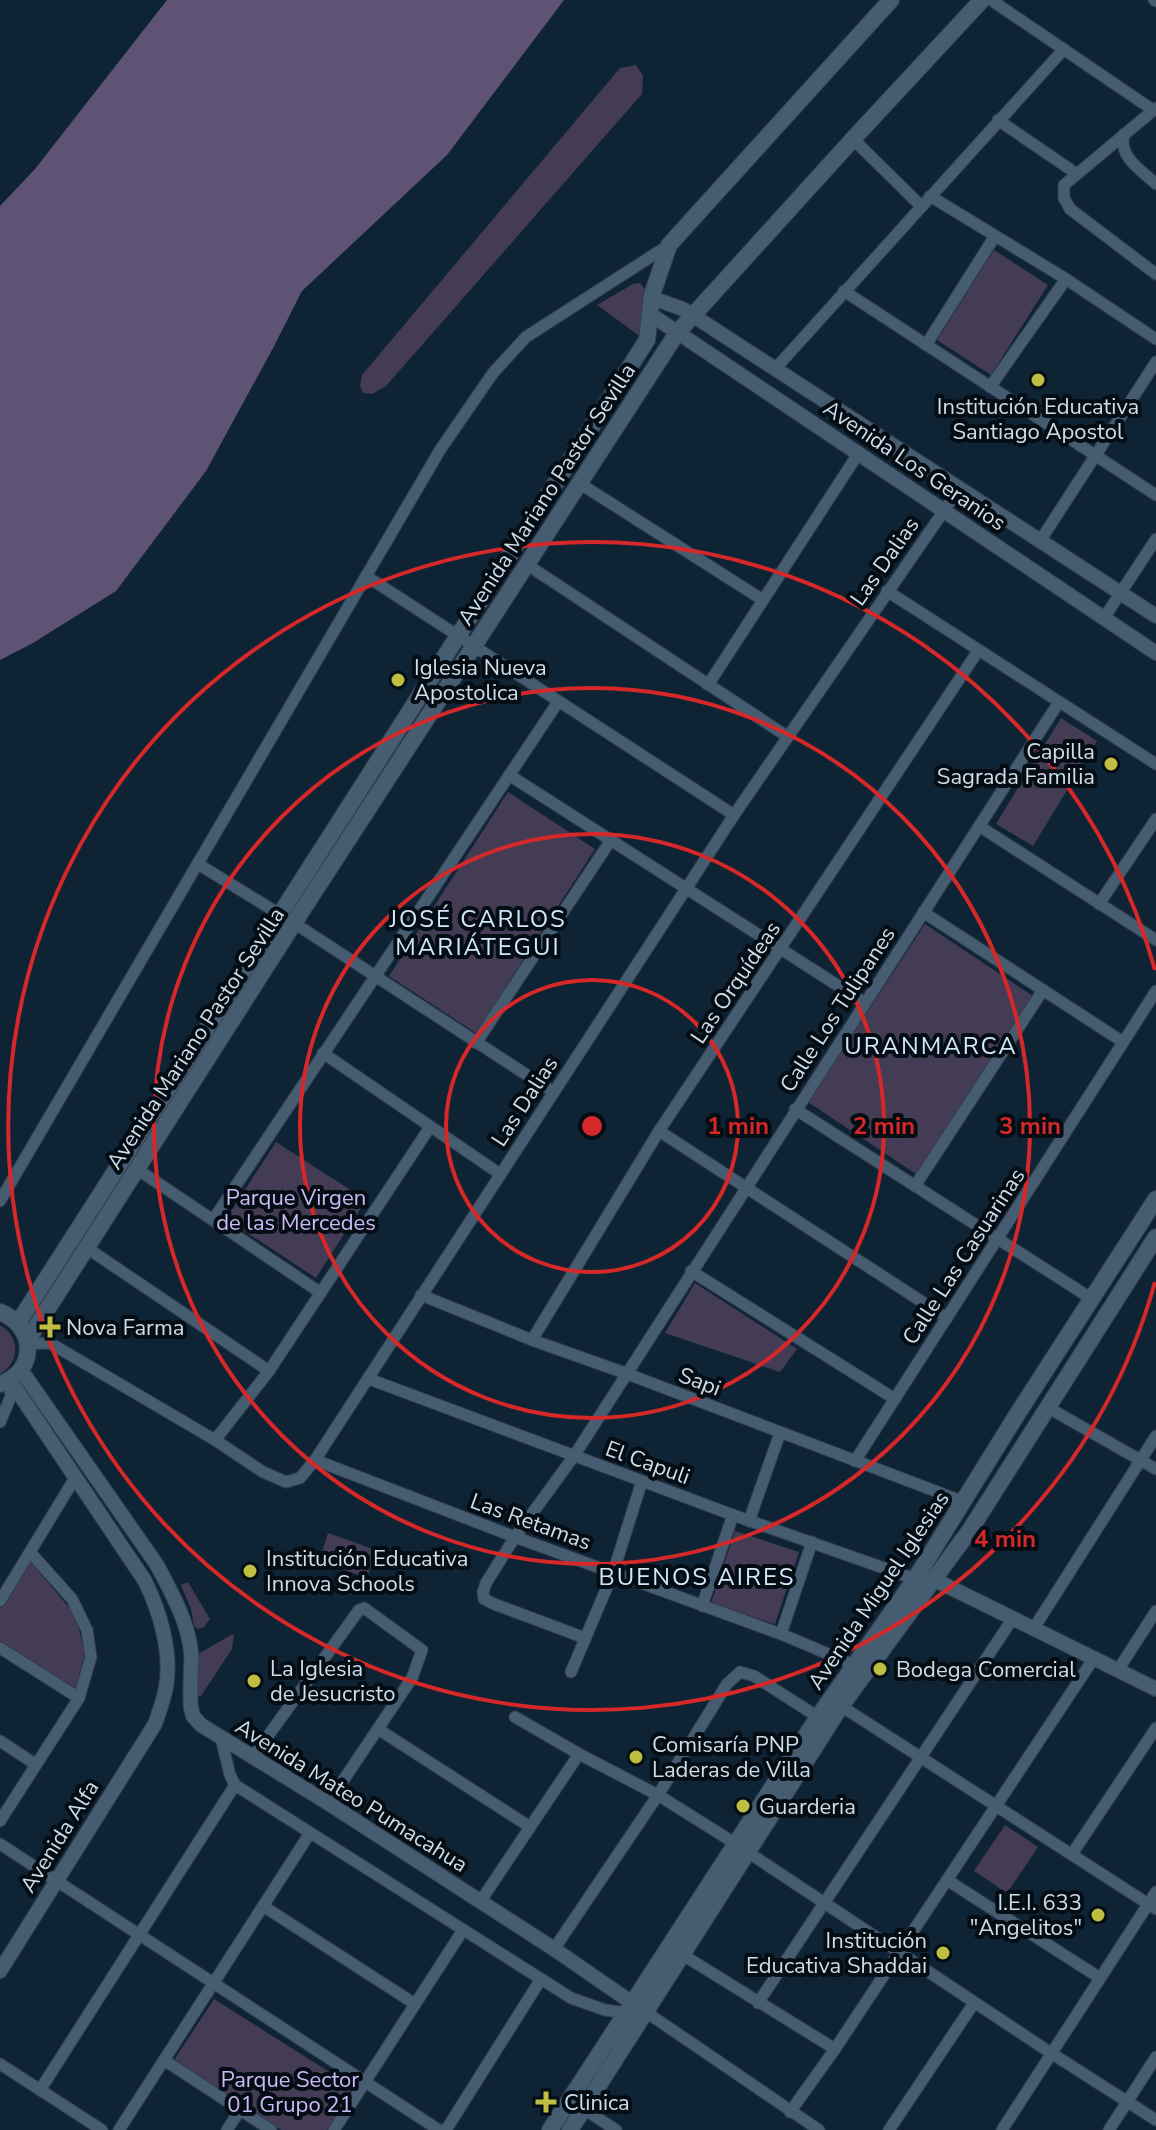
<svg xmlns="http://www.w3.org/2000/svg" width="1156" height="2130" viewBox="0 0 1156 2130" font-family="'Nunito Sans',sans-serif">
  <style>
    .green { fill: #443b55 }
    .forest { fill: #5e5375 }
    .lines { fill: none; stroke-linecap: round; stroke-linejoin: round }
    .minor-casing { stroke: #323e4d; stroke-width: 13 }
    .tertiary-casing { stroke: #323e4d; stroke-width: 16 }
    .secondary-casing { stroke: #323e4d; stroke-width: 18 }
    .minor { stroke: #455c71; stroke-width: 11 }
    .tertiary { stroke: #455c71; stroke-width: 14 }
    .secondary { stroke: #455c71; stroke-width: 16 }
    .ring { fill: none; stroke: #d62828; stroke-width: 4 }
    .poi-dot { fill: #c0be41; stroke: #040c14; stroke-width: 3 }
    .labels { text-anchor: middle; stroke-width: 8; stroke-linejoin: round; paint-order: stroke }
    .poi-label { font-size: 22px; fill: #cfdde9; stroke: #040c14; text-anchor: start }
    .street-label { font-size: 22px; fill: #cfdde9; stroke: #040c14 }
    .park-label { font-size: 22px; fill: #cdb9f5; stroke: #040c14 }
    .neighbourhood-label { font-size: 24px; letter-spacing: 2px; fill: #d2e7fb; stroke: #040c14 }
    .centre { fill: #d62828; stroke: #040c14; stroke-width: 4 }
    .ring-label { font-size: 24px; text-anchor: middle; font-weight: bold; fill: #d62828; stroke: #040c14; stroke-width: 8; stroke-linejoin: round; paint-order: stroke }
  </style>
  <rect width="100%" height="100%" fill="#0e2435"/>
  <g class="green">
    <polygon points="636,65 643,76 642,94 386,386 372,394 363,393 360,386 362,375 620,68"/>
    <polygon points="994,250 1048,285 991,375 937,340"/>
    <polygon points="640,283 646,291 641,337 597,305 633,284"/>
    <polygon points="1061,718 1097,741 1033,846 996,824"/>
    <polygon points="508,792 595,849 476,1033 389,976"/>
    <polygon points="925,924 1033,996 916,1174 808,1102"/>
    <polygon points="276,1142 366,1200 316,1278 226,1219"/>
    <polygon points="695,1283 797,1349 780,1372 665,1333"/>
    <path d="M0 1325C21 1338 20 1362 0 1374Z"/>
    <polygon points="735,1531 799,1552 775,1624 711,1603"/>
    <polygon points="328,1533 376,1550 367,1578 319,1561"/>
    <polygon points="30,1561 76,1616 85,1654 75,1690 0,1641 0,1608"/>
    <polygon points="188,1582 210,1619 204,1627 198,1629 194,1626 191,1609 181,1585"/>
    <polygon points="231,1635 234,1635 232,1649 201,1696 198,1696 198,1654"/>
    <polygon points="1005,1825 1038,1847 1007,1893 974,1871"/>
    <polygon points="214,1999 353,2087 327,2130 281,2130 174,2060"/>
  </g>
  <polygon class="forest" points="167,0 564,0 447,155 302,291 272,350 206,471 116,591 33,643 0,660 0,206 35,169"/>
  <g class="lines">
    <defs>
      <g id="minor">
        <polyline points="991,0 1153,110"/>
        <polyline points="1154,0 1156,1"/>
        <polyline points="1156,108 1064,185 1064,198 1070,209 1156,274"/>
        <polyline points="998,120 1077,174"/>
        <path d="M1124 134C1118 157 1141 170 1156 184"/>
        <polyline points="853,139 921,206"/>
        <polyline points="930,196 1066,279 1156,339"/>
        <polyline points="844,291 1156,495"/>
        <polyline points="926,345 995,236"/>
        <polyline points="775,369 1064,49"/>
        <polyline points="990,387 1066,279"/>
        <polyline points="579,483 763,600"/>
        <polyline points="1040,541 1156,362"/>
        <polyline points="526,564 788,737"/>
        <polyline points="366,576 734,815"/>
        <polyline points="887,591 1156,764"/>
        <polyline points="1104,618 1156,539"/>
        <polyline points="708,685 858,454"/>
        <polyline points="509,775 865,1003"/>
        <polyline points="979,826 1156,940"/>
        <polyline points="198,864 294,923 553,1092"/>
        <polyline points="1099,904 1156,819"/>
        <polyline points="923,912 1123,1042"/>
        <polyline points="476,1043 611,840"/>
        <polyline points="323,1053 500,1174"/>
        <polyline points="795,1109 1092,1299"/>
        <polyline points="659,1131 947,1318"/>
        <polyline points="137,1169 321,1293"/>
        <polyline points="915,1186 1043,990"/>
        <polyline points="0,1201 440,450 493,373 526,337 669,245"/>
        <polyline points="213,1220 558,702"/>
        <polyline points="87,1248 269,1371"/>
        <polyline points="691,1271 895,1399"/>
        <polyline points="421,1295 532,1340 625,1373 964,1502"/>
        <polyline points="532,1340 659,1131 978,651"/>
        <polyline points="27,1344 50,1343 215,1440 263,1472 286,1482 300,1478 315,1460 734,815 959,489"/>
        <polyline points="369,1379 733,1515 915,1579"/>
        <polyline points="1047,1407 1156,1469"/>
        <polyline points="0,1422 11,1396 8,1381"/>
        <polyline points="215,1440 269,1371 430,1127"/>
        <polyline points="315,1460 515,1537 781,1634 859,1667"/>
        <polyline points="855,1461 1156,991"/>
        <polyline points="749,1521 780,1433"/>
        <polyline points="0,1601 75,1478"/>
        <polyline points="702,1606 733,1515"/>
        <polyline points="1034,1628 1156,1436"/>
        <polyline points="781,1634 812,1542"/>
        <polyline points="585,1638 494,1604 484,1599 483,1592 486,1583 515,1537 574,1456 1059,702"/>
        <polyline points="0,1648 79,1698"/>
        <polyline points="1118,1670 1156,1611"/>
        <polyline points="571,1672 613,1573 642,1481"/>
        <polyline points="841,1706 1156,1909"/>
        <polyline points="515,1717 579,1754 658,1795 736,1844"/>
        <polyline points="378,1729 530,1827"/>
        <polyline points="221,1738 230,1775 235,1785 571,1998 605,2010 627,2013"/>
        <polyline points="0,1741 35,1764"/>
        <polyline points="252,1758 359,1610 364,1608 422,1650 412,1678 328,1803"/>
        <polyline points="0,1821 79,1698 91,1657 87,1630 72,1599 30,1552"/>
        <polyline points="0,1844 439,2130"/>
        <polyline points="749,1853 1051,2053 1156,2120"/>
        <polyline points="1072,1854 1156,1728"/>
        <polyline points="947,1880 1100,1978"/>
        <polyline points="480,1902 579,1754"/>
        <polyline points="263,1906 415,2004"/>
        <polyline points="554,1949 658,1795 727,1684 740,1672 754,1676 818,1717"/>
        <polyline points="683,1955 835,2049"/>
        <polyline points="758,2003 1013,1618"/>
        <polyline points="646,2012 819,2130"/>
        <polyline points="164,2060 271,2130"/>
        <polyline points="0,2064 102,2130"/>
        <polyline points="40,2090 235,1785"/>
        <polyline points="584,2109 616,2130"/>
        <polyline points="790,2112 835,2049 1094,1658"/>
        <polyline points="119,2130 310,1833"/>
        <polyline points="227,2130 240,2110"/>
        <polyline points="334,2130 463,1930"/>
        <polyline points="446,2130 541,1979"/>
        <polyline points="889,2130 974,2003"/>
        <polyline points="1002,2130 1156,1892"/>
        <polyline points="1109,2130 1156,2057"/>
      </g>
      <g id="tertiary">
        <polyline points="652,298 683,309 1156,616"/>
        <polyline points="650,314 1156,653"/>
        <path d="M21 1370 157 1565C171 1592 188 1621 191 1652 192 1670 189 1689 191 1708L193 1716 201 1725 328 1803 554 1949 641 2009"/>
        <polyline points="924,1579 933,1579 1156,1689"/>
        <path d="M0 1971 155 1724C159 1712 164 1699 166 1687 172 1652 160 1612 145 1581L10 1380"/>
      </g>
      <g id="secondary">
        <path d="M0 1312C36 1326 38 1371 0 1384"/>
        <path d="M18 1323C227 995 440 669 647 340L652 295 669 245 891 0"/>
        <polyline points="27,1341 294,923 677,333 853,139 982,0"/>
        <polyline points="550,2130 818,1717 915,1579 1018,1413 1156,1199"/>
        <polyline points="570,2130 841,1706 970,1530 1156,1237"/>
      </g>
    </defs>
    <use href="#minor" class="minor-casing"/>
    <use href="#tertiary" class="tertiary-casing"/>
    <use href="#secondary" class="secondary-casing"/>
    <use href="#minor" class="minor"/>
    <use href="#tertiary" class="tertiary"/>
    <use href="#secondary" class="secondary"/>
  </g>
  <g class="ring">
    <circle cx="592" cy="1126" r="146"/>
    <circle cx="592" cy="1126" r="292"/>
    <circle cx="592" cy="1126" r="438"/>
    <path d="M1155 1282A584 584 0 1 1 1155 970"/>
  </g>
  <g class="poi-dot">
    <circle cx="1038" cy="380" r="8"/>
    <circle cx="398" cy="680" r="8"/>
    <circle cx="1111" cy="764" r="8"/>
    <path d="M46 1315h8v8h8v8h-8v8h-8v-8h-8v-8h8z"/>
    <circle cx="250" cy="1571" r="8"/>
    <circle cx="880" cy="1669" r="8"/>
    <circle cx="254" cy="1681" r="8"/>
    <circle cx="636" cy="1757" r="8"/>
    <circle cx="743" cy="1806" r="8"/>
    <circle cx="1098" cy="1915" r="8"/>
    <circle cx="943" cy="1953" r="8"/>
    <path d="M542 2090h8v8h8v8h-8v8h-8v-8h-8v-8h8z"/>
  </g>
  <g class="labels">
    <g class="poi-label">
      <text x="1038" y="414" text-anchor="middle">Institución Educativa<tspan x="1038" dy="25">Santiago Apostol</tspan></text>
      <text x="414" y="675">Iglesia Nueva<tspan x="414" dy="25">Apostolica</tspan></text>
      <text x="1095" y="759" text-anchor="end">Capilla<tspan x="1095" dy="25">Sagrada Familia</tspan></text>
      <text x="66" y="1335">Nova Farma</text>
      <text x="266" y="1566">Institución Educativa<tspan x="266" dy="25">Innova Schools</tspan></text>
      <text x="270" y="1676">La Iglesia<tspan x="270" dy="25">de Jesucristo</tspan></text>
      <text x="896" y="1677">Bodega Comercial</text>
      <text x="652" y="1752">Comisaría PNP<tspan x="652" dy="25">Laderas de Villa</tspan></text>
      <text x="759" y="1814">Guarderia</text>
      <text x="1082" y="1910" text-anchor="end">I.E.I. 633<tspan x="1082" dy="25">"Angelitos"</tspan></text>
      <text x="927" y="1948" text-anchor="end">Institución<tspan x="927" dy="25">Educativa Shaddai</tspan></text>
      <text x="564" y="2110">Clinica</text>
    </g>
    <g class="street-label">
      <text transform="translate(915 465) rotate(34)" y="8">Avenida Los Geranios</text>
      <text transform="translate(546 494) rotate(-57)" y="8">Avenida Mariano Pastor Sevilla</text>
      <text transform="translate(884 561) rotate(-55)" y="8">Las Dalias</text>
      <text transform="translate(735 982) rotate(-56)" y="8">Las Orquídeas</text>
      <text transform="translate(837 1009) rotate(-57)" y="8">Calle Los Tulipanes</text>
      <text transform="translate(195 1038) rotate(-57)" y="8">Avenida Mariano Pastor Sevilla</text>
      <text transform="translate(524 1101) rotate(-57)" y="8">Las Dalias</text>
      <text transform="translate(963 1256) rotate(-57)" y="8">Calle Las Casuarinas</text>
      <text transform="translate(700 1381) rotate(21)" y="8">Sapi</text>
      <text transform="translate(648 1462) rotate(20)" y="8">El Capuli</text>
      <text transform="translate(531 1521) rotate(20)" y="8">Las Retamas</text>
      <text transform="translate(878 1590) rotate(-56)" y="8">Avenida Miguel Iglesias</text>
      <text transform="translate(352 1795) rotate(32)" y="8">Avenida Mateo Pumacahua</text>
      <text transform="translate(59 1836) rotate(-58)" y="8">Avenida Alfa</text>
    </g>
    <g class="park-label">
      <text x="296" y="1205">Parque Virgen<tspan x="296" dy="25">de las Mercedes</tspan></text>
      <text x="290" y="2087">Parque Sector<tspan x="290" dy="25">01 Grupo 21</tspan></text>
    </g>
    <g class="neighbourhood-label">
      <text x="478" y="927">JOSÉ CARLOS<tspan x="478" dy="28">MARIÁTEGUI</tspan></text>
      <text x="931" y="1054">URANMARCA</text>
      <text x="697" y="1585">BUENOS AIRES</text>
    </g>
  </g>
  <circle cx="592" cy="1126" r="12" class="centre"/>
  <g class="ring-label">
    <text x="738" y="1134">1 min</text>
    <text x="884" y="1134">2 min</text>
    <text x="1030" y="1134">3 min</text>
    <text x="1005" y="1547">4 min</text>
  </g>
</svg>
